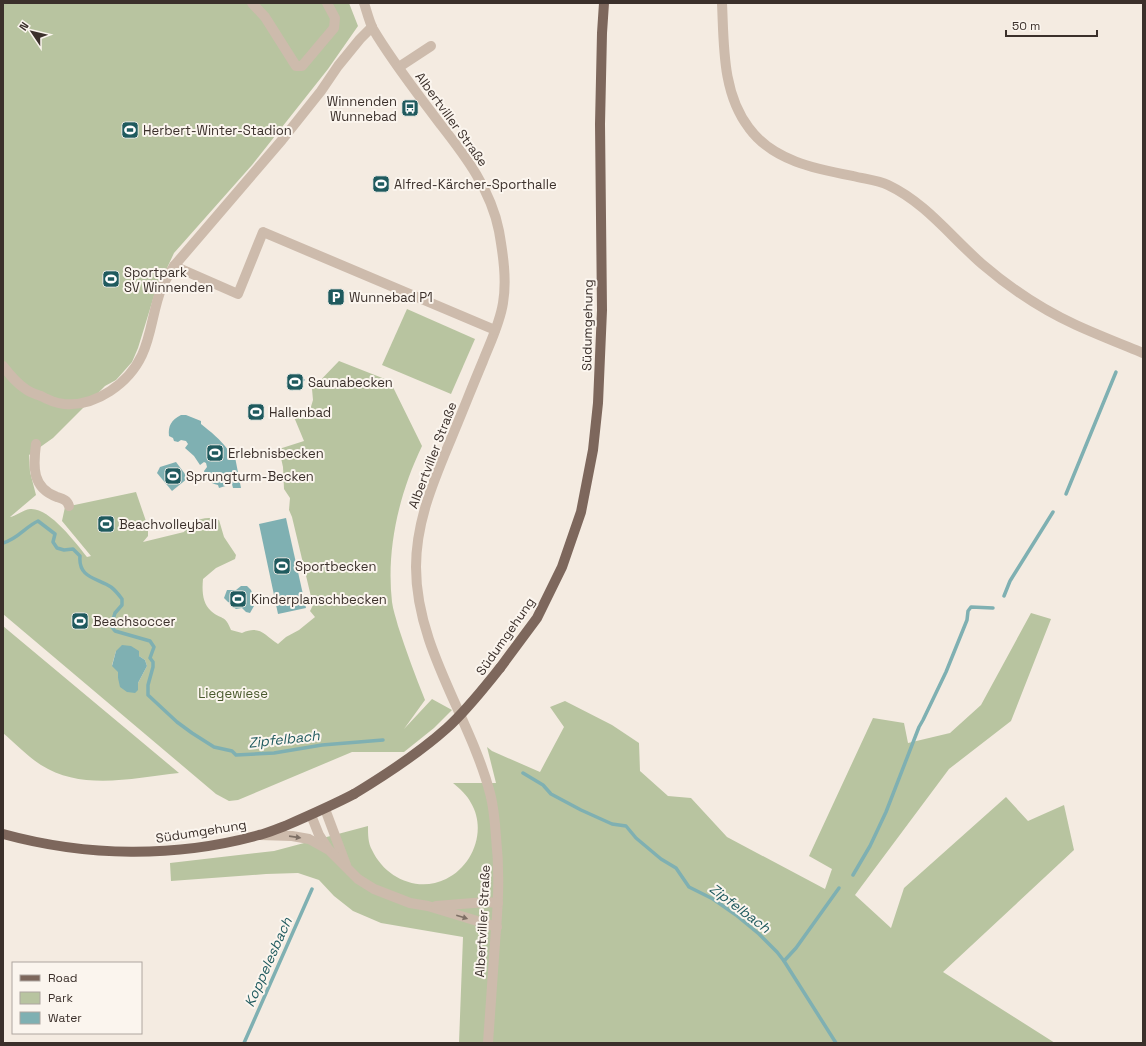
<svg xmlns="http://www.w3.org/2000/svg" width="1146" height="1046" viewBox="0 0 1146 1046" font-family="'Space Grotesk',sans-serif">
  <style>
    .green { fill: #b8c4a0; fill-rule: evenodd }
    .water { fill: #7fb0b2 }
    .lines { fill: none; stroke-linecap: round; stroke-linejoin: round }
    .stream { stroke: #7fb0b2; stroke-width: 3.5 }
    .minor { stroke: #cdbbac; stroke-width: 10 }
    .major { stroke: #7d675c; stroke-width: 10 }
    .major-bridge { stroke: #7d675c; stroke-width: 10 }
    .oneway { fill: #7d6f65 }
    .labels { text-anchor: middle; stroke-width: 4; stroke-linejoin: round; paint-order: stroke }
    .poi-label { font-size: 13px; fill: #3b302b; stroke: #fbf5ee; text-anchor: start }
    .street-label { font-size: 13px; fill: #3b302b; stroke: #fbf5ee }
    .park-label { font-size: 13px; fill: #4a5a2e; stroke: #fbf5ee }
    .water-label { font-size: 14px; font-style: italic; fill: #1f5a5e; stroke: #fbf5ee }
  </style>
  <rect width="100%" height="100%" fill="#f4ebe1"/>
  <g class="green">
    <path d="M3 3H349L358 26 328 69 252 165 174 253 154 296 138 348 132 362 116 380 105 386 53 438 29 455 30 472 36 495 10 517C16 516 23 510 30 509 49 507 76 543 87 557L91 556 62 521 65 507 136 492 148 527V536L143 542 184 532C191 520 206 515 219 520L224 537 236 555 235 559 216 568 203 579C202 590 202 603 211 611 221 620 225 614 231 630L242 633C260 625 264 635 278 644L286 637 299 630 315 617 310 611 313 605 292 517 289 510 290 498 284 489 283 467 279 449 304 441 294 417 310 410 313 400 312 389 339 361 390 381 422 446C399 494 386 549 392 602 393 610 396 618 398 626 406 651 415 675 425 700L404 729 432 699 452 710 434 728 404 752H352L238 800 229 801 216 794 3 614ZM116 651 139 656 145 660 147 666 138 683V690L118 678 119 672 112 665Z"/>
    <polygon points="407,309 475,339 451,394 382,365"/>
    <path d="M1031 613 1051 619 1011 721 949 769 855 895 891 928 904 888 1006 797 1028 821 1064 805 1074 850 943 972 1055 1043H459L463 937 381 923 353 911 334 896 319 880 298 873 266 874 171 881 170 863 274 851 368 826C368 834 368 843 372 850 385 878 418 893 446 879 473 866 487 830 471 803 467 795 460 789 453 783H496L487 747 492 751 540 772 564 727 550 707 565 701 612 725 639 743 640 771 668 796 691 798 727 837 825 889 832 869 809 856 873 718 904 723 908 743 950 733 981 705Z"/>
    <path d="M3 626 179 773C134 778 81 791 41 765 27 756 15 743 3 733Z"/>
  </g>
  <g class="water">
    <polygon points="298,373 305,380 292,391 286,383"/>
    <path d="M181 415H186L201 421V424C211 432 220 439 228 450L234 447 239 455 235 457 241 488H233L232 484 219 488 218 485C210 483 206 480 204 471L207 467 206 463 204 462 200 465 194 456 185 448 188 444 186 441 181 440 178 442 174 441 173 438 169 436C168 426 171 420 181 415Z"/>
    <polygon points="176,462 188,478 172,491 157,473 160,467"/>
    <polygon points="286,518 306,608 278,614 259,524"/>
    <polygon points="241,586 247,586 251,590 253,595 251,599 253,602 254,606 250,613 246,612 242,608 236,609 233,607 233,604 228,602 224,598 227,590 236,590"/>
    <polygon points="122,645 131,646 139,651 139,656 145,660 147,666 138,683 138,690 135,693 127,692 120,687 118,678 118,672 112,666 116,651"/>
  </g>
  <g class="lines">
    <g class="stream">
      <polyline points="1066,494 1116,372"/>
      <path d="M3 543C18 539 25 527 38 521L55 534 53 542 57 548 64 550 73 549 80 556C78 578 97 578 111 587 115 590 119 595 122 599V605L115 613 111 626 115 631 150 641 154 647 150 658 153 662V667L148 685V695L177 722 192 733 214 747 232 751 236 755 274 753 322 745 383 740"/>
      <polyline points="1004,596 1010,581 1053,512"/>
      <polyline points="523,773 543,785 551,794 581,810 612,824 626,826 636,838 661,859 676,868 689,887 713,899 736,915 759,934 777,952 784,961 836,1043"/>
      <polyline points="853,875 870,846 886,812 919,727 923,720 946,672 967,620 968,611 971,607 993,608"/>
      <polyline points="784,961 796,948 839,888"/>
      <polyline points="244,1043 312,889"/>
    </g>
    <g class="minor">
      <polyline points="252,3 265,17 296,66 302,66 334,28 335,18 327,3"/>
      <path d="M364 3C367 12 369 21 373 29 393 63 418 94 441 125 466 157 491 190 499 231 503 254 507 280 503 303 500 323 490 343 483 361 472 387 462 413 451 439 434 480 416 521 416 567 416 648 470 717 490 793 494 808 495 822 496 837 500 873 498 907 495 943 493 976 490 1010 488 1043"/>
      <path d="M722 3C724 45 722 93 749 128 773 161 816 169 853 176 864 179 878 180 888 185 926 203 951 237 982 264 1010 288 1043 310 1076 325 1098 335 1121 344 1143 353"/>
      <polyline points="399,67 431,46"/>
      <polyline points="174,266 238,294 263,232 495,330"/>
      <path d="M3 366C10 375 17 384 27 390 31 393 36 394 41 396 48 400 56 403 64 404 96 407 129 383 142 355 152 334 153 308 162 287 165 280 170 273 174 266L282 140 321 91 338 66 360 39 372 27"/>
      <path d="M36 444C33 467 32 488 57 497 63 499 67 500 69 506"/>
      <polyline points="325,809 346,865"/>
      <polyline points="311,815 319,835 328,849 358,879 374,889 410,903 428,906 497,927"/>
      <polyline points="260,835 292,836 309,839 327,849"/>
      <polyline points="436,906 486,902 498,903"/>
    </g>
    <g class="major">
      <polyline points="500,668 537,618 562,567 581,512 593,450 598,403 602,310 600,124 602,33 604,3"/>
      <path d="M3 834C87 857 175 858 259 835 268 833 276 829 285 826 308 816 331 806 354 794"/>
    </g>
    <path class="major-bridge" d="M354 794C387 774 418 754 447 728 467 710 483 689 500 668"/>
  </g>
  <defs><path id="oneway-solid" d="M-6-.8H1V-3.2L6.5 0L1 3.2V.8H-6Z"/></defs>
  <g class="oneway">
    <use href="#oneway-solid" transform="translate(295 837) rotate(8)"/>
    <use href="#oneway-solid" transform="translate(462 917) rotate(17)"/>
  </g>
  <defs>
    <symbol id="bus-square" viewBox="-11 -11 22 22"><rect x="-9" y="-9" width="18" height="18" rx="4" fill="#1f5a5e" stroke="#fbf5ee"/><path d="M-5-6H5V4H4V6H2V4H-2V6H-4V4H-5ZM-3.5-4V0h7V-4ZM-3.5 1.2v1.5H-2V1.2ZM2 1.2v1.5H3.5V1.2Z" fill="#fff"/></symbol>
    <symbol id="stadium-square" viewBox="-11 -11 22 22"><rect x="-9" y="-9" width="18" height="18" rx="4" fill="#1f5a5e" stroke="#fbf5ee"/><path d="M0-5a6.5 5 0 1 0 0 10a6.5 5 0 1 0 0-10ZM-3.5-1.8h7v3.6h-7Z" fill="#fff"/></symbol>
    <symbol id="parking-square" viewBox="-11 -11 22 22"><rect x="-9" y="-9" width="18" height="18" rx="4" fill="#1f5a5e" stroke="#fbf5ee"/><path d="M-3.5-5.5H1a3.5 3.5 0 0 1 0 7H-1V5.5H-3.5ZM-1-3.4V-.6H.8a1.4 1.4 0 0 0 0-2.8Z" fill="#fff"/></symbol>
  </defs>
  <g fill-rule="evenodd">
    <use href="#bus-square" x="400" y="98" width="20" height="20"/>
    <use href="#stadium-square" x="120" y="120" width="20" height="20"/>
    <use href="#stadium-square" x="371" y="174" width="20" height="20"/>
    <use href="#stadium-square" x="101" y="269" width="20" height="20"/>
    <use href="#parking-square" x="326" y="287" width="20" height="20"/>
    <use href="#stadium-square" x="285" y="372" width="20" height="20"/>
    <use href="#stadium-square" x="246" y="402" width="20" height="20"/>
    <use href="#stadium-square" x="205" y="443" width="20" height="20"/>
    <use href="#stadium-square" x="163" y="466" width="20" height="20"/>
    <use href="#stadium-square" x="96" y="514" width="20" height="20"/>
    <use href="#stadium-square" x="272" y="556" width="20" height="20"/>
    <use href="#stadium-square" x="228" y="589" width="20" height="20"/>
    <use href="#stadium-square" x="70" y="611" width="20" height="20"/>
  </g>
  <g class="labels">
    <g class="poi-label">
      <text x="397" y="106" text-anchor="end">Winnenden<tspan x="397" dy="15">Wunnebad</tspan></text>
      <text x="143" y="135">Herbert-Winter-Stadion</text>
      <text x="394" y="189">Alfred-Kärcher-Sporthalle</text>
      <text x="124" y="277">Sportpark<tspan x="124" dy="15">SV Winnenden</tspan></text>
      <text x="349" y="302">Wunnebad P1</text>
      <text x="308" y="387">Saunabecken</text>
      <text x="269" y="417">Hallenbad</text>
      <text x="228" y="458">Erlebnisbecken</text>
      <text x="186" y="481">Sprungturm-Becken</text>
      <text x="119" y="529">Beachvolleyball</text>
      <text x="295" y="571">Sportbecken</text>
      <text x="251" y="604">Kinderplanschbecken</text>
      <text x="93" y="626">Beachsoccer</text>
    </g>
    <g class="street-label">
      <text transform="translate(452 119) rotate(54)" y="5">Albertviller Straße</text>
      <text transform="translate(587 325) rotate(-89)" y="5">Südumgehung</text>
      <text transform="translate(432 455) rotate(-69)" y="5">Albertviller Straße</text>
      <text transform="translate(505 636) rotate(-55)" y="5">Südumgehung</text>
      <text transform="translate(201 831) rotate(-9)" y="5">Südumgehung</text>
      <text transform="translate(482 921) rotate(-87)" y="5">Albertviller Straße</text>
    </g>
    <g class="park-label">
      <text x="233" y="698">Liegewiese</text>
    </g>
    <g class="water-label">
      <text transform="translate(284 739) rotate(-6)" y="5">Zipfelbach</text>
      <text transform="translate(740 908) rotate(37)" y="5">Zipfelbach</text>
      <text transform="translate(268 962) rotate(-66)" y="5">Koppelesbach</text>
    </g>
  </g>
  <rect width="1146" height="1046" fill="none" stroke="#3b302b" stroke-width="8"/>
  <rect x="12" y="962" width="130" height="72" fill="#fbf5ee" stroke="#aea6a0"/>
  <rect x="20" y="975" width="20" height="6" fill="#7d675c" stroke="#aea6a0"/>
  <text x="48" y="982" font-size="12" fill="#3b302b">Road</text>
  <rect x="20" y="992" width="20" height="12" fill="#b8c4a0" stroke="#aea6a0"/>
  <text x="48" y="1002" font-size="12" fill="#3b302b">Park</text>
  <rect x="20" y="1012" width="20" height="12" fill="#7fb0b2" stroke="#aea6a0"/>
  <text x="48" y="1022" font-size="12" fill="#3b302b">Water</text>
  <g transform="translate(32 32) rotate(305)" stroke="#fbf5ee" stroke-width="3" paint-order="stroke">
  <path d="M0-3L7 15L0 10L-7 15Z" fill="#3b302b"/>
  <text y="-6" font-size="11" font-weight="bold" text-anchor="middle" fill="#3b302b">N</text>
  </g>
  <path d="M1006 30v6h91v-6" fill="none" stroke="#3b302b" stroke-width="2"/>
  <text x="1012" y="30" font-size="12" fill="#3b302b" stroke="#fbf5ee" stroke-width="3" paint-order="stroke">50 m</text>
</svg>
